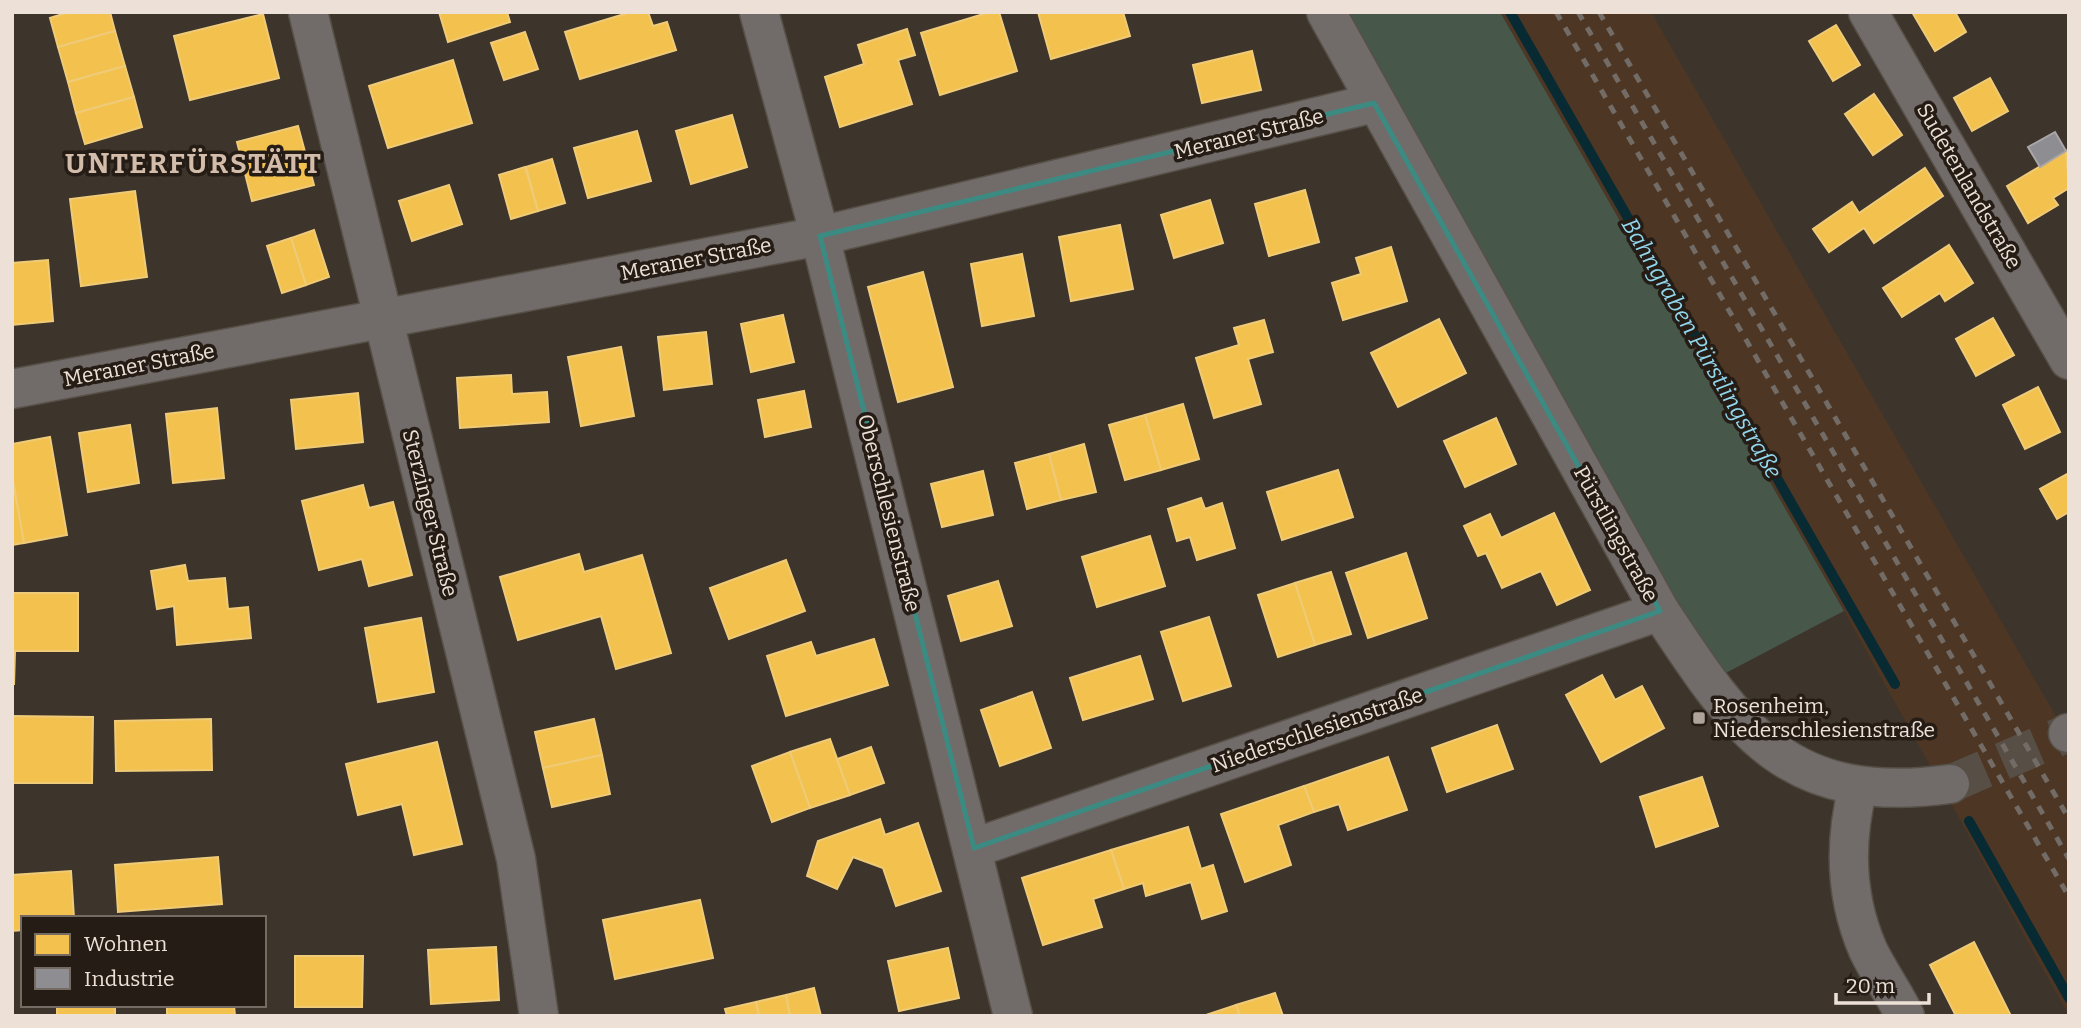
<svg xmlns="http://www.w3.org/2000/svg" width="2081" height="1028" viewBox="0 0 2081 1028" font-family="Bitter,serif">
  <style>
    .built { fill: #4d3724 }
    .green { fill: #47574a }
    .homes { fill: #f2c14e; stroke: #f0cb77; stroke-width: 2 }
    .industry { fill: #8d8d92; stroke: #aaa6a7; stroke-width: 2 }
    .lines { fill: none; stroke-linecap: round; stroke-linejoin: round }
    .stream { stroke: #082a32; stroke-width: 10 }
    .minor-tunnel { stroke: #574e45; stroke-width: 38; stroke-dasharray: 38 19; stroke-linecap: butt }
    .minor-casing { stroke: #575048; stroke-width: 41 }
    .minor { stroke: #716c69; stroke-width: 38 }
    .rail { stroke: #726b66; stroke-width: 5; stroke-dasharray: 9 9; stroke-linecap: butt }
    .marked { fill: none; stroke: #3b8b83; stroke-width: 5; stroke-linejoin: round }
    .poi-dot { fill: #afa49b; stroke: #251c16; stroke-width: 2.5 }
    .labels { text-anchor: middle; stroke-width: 7; stroke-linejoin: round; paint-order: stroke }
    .street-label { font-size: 21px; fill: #ede1d7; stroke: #251c16 }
    .poi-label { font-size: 21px; fill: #ede1d7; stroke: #251c16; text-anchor: start }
    .water-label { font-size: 23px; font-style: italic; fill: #92d6ec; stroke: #251c16 }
    .district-label { font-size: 28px; font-weight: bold; letter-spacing: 2px; fill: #d3bcaa; stroke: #251c16 }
  </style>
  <rect width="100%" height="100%" fill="#3d342b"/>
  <polygon class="built" points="1500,12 1651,12 2069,739 2069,1016 1844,611"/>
  <polygon class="green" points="1342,12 1500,12 1844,611 1722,675 1674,606"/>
  <g class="homes">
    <polygon points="69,12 110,12 115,31 58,47 50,18"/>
    <polygon points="439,12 507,12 510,22 448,42"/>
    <polygon points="631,12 648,12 653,26 667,22 676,50 580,79 565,32"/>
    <polygon points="990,12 999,12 1017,71 940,95 921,33"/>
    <polygon points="1038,12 1123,12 1130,36 1051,59"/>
    <polygon points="1912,12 1955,12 1966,32 1935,51"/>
    <polygon points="263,14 279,78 190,100 174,36"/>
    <polygon points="1836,25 1860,65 1833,81 1809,41"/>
    <polygon points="907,29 915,55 898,60 912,104 840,127 825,77 864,64 858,45"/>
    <polygon points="115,31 125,66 68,82 58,47"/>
    <polygon points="525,32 538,69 504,80 491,43"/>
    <polygon points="1252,51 1261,90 1202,103 1193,65"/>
    <polygon points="453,60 472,123 388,148 369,86"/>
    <polygon points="125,66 134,97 76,113 68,82"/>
    <polygon points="1990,78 2008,111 1972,131 1954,98"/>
    <polygon points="1874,94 1902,135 1873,155 1845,114"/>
    <polygon points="134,97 142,127 85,144 76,113"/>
    <polygon points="732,115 747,167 691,184 676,131"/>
    <polygon points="298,126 314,185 252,201 237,142"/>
    <polygon points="637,131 651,181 588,198 574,148"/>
    <polygon points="2066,151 2069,188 2053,198 2058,205 2028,223 2007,186"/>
    <polygon points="552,159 565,203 538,211 526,167"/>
    <polygon points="525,167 538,211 511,219 499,175"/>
    <polygon points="1925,168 1943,196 1874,243 1864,228 1829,252 1813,229 1852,202 1859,213"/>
    <polygon points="449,185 462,224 412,241 399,201"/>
    <polygon points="1305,190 1319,242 1269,256 1255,204"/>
    <polygon points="135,191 147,277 81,286 70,199"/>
    <polygon points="1210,200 1223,243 1174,258 1161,215"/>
    <polygon points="1120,225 1133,289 1071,301 1059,237"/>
    <polygon points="314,230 329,277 306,285 291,238"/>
    <polygon points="291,238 306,285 282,293 267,246"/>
    <polygon points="1949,245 1973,283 1945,301 1940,293 1902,317 1883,288"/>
    <polygon points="1391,247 1407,301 1343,320 1332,283 1361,274 1356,258"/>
    <polygon points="1022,254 1034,316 982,326 971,264"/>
    <polygon points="48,260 53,321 12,325 12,263"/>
    <polygon points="923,272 953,387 898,402 868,287"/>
    <polygon points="783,315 794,362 751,372 741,324"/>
    <polygon points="1993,318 2014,355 1976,376 1956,339"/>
    <polygon points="1439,319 1466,373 1398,407 1371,353"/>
    <polygon points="1264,320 1273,352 1248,359 1261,404 1214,418 1196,358 1239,345 1234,328"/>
    <polygon points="706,332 712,384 664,390 658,337"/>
    <polygon points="621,347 634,416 581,426 568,357"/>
    <polygon points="511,375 512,394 547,392 549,422 460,428 457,378"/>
    <polygon points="2038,387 2060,432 2025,449 2003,405"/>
    <polygon points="804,391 811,427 765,437 758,400"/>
    <polygon points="358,393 363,442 296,449 291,400"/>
    <polygon points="1183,404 1199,459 1161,470 1145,415"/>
    <polygon points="217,408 224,478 173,483 166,414"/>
    <polygon points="1145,415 1161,470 1125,480 1109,425"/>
    <polygon points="1496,418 1516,464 1465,487 1444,441"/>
    <polygon points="130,425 139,483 88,492 79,433"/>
    <polygon points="50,437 67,535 24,543 12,476 12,444"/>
    <polygon points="1084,444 1096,492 1061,500 1049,454"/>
    <polygon points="1049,454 1061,500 1027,509 1015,463"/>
    <polygon points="1338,470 1353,517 1282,540 1267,492"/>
    <polygon points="983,471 993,515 942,527 931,484"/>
    <polygon points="2069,473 2069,512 2057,519 2040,489"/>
    <polygon points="12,476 24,543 12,545"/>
    <polygon points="363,485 369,508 393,502 412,575 369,586 362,559 319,570 302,501"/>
    <polygon points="1201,498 1205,509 1222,503 1235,548 1197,560 1190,537 1177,541 1168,509"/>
    <polygon points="1554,513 1590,590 1557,605 1541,571 1502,588 1486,553 1478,556 1464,526 1490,514 1501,538"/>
    <polygon points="1150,536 1165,586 1097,607 1082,557"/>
    <polygon points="1406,553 1427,618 1368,638 1346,573"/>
    <polygon points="579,554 584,572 642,555 671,653 616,669 601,616 518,640 500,577"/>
    <polygon points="786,560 805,611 729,639 710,588"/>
    <polygon points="185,565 188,581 225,578 228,609 248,607 251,638 177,645 174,606 157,609 151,571"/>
    <polygon points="1331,572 1351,634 1315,645 1295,583"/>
    <polygon points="998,581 1012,626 961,641 948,596"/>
    <polygon points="1295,583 1315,645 1278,657 1258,595"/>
    <polygon points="12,593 78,593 78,651 15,651 14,685"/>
    <polygon points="1209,617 1231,686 1183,701 1161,632"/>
    <polygon points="421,618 434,692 378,702 365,628"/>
    <polygon points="874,639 888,685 786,716 767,656 811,642 816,656"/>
    <polygon points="1140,656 1153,699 1083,720 1070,678"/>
    <polygon points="1602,675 1615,700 1642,686 1664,728 1601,762 1566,695"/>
    <polygon points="1032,692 1051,748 1000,766 981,710"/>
    <polygon points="12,716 93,717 92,783 12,783"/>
    <polygon points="211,719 212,770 116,771 115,721"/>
    <polygon points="594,719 602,755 543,768 535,732"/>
    <polygon points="1497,725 1513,769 1447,792 1432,748"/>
    <polygon points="830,739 850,795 810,808 790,752"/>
    <polygon points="437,742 462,844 414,855 402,804 358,815 346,764"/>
    <polygon points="871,747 884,783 850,795 837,759"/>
    <polygon points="790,752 810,808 772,822 752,766"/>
    <polygon points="602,755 610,794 552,807 543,768"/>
    <polygon points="1388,757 1407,810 1348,830 1339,804 1314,812 1304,786"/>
    <polygon points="1702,777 1718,826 1656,847 1640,797"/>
    <polygon points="1304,786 1314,812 1278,825 1291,865 1245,882 1221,814"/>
    <polygon points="880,819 885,835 918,823 941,891 896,906 883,868 853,857 837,889 807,876 818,841"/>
    <polygon points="1188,827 1201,869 1213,865 1227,911 1202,919 1191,882 1146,896 1143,883 1124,889 1111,850"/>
    <polygon points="1111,850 1124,889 1093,899 1102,927 1043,945 1022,878"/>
    <polygon points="218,857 222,904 118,912 115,865"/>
    <polygon points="71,871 74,918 23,918 23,930 12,931 12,875"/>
    <polygon points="700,900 713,958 615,979 603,920"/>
    <polygon points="1974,942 2011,1016 1956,1016 1930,965"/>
    <polygon points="496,947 499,1000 431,1004 428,950"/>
    <polygon points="948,948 959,998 899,1011 888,961"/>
    <polygon points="295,956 363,956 362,1007 295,1007"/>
    <polygon points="814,988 821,1016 790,1016 786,995"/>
    <polygon points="1275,993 1283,1016 1240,1016 1236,1005"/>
    <polygon points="786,995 790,1016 759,1016 756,1002"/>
    <polygon points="756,1002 759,1016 727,1016 725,1009"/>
    <rect x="57" y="1005" width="58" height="11"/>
    <polygon points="167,1005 234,1005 235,1016 167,1016"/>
    <polygon points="1236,1005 1240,1016 1203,1016"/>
  </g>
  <polygon class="industry" points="2055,132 2066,151 2040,167 2028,147"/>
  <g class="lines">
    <g class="stream">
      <polyline points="1510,12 1895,684"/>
      <polyline points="1969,821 2069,998"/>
    </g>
    <polyline class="minor-tunnel" points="1950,784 2068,733"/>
    <defs>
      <g id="minor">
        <polyline points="308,12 516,859 539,1016"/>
        <polyline points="759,12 820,236 1013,1016"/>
        <path d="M1326 12 1660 611C1740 733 1789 806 1950 784"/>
        <polyline points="1868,12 2069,360"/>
        <polyline points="12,389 820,236 1374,103"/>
        <polyline points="2068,733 2069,733"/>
        <path d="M1858 787C1844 842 1845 897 1868 950 1879 973 1894 993 1905 1016"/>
        <polyline points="974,848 1660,611"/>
      </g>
    </defs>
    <use href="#minor" class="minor-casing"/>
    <use href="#minor" class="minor"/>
    <g class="rail">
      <polyline points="1556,12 2069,897"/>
      <polyline points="1578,12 2069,859"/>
      <polyline points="1599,12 2069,819"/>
    </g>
  </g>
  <path class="marked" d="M1374 103 1660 611 974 848 820 236Z"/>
  <rect class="poi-dot" x="1692" y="711" width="14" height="14" rx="3.5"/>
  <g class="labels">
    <g class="street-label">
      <text transform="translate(1249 134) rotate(-14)" y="7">Meraner Straße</text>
      <text transform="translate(1969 186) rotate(60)" y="7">Sudetenlandstraße</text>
      <text transform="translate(696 259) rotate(-11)" y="7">Meraner Straße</text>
      <text transform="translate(139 365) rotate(-11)" y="7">Meraner Straße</text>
      <text transform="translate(430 513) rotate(76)" y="7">Sterzinger Straße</text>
      <text transform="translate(889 513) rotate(76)" y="7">Oberschlesienstraße</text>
      <text transform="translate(1616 534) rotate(61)" y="7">Pürstlingstraße</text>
      <text transform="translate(1317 730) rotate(-19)" y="7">Niederschlesienstraße</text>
    </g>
    <g class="poi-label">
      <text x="1713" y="713">Rosenheim,<tspan x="1713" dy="24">Niederschlesienstraße</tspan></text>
    </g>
    <g class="water-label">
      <text transform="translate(1702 348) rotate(60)" y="8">Bahngraben Pürstlingstraße</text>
    </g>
    <g class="district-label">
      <text x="194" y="173">UNTERFÜRSTÄTT</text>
    </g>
  </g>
  <rect width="2081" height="1028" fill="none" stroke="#ede1d7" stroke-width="28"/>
  <rect x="21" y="916" width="245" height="91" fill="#251c16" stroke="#756b63" stroke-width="2"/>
  <rect x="35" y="934" width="35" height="21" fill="#f2c14e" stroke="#756b63" stroke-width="2"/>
  <text x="84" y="951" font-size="21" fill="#ede1d7">Wohnen</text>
  <rect x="35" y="968" width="35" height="21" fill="#8d8d92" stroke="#756b63" stroke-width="2"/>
  <text x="84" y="986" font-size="21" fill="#ede1d7">Industrie</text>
  <path d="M1836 993v10h93v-10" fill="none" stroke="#ede1d7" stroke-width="3.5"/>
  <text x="1846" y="993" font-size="21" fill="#ede1d7" stroke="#251c16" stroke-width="5" paint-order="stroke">20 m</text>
</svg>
